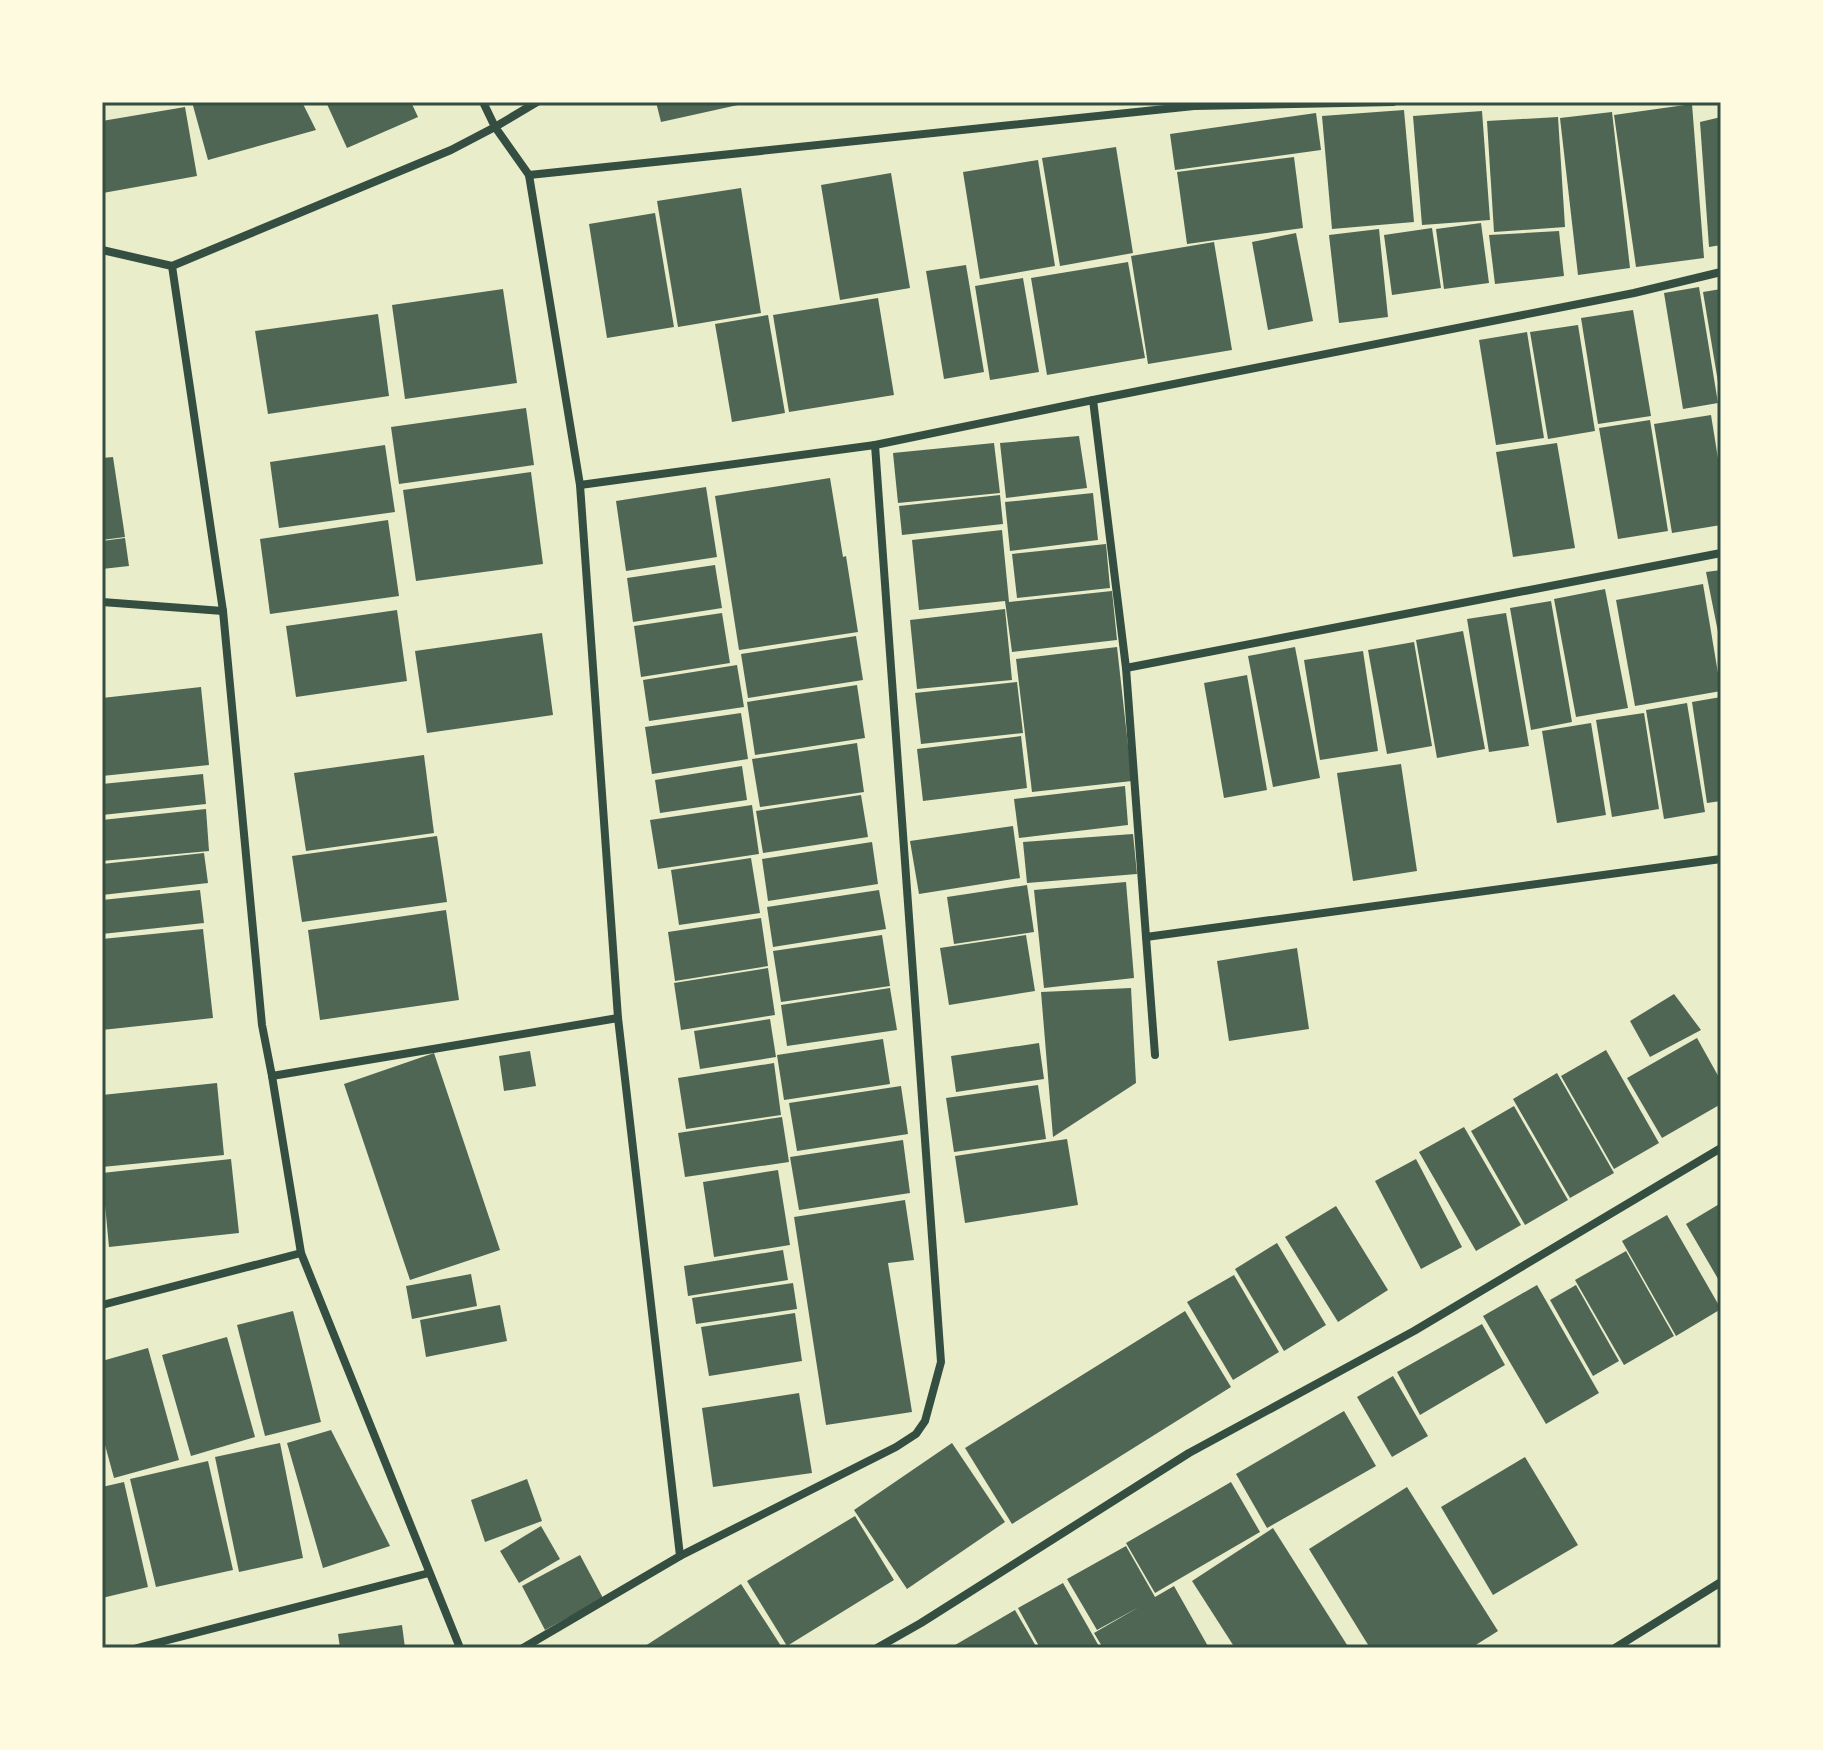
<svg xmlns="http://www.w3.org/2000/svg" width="1823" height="1750" viewBox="0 0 1823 1750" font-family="'Alegreya Sans',sans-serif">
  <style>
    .building { fill: #4f6655 }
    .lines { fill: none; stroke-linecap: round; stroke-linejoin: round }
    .minor { stroke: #344e41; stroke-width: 8 }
    .neatline { fill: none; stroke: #344e41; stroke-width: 3 }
  </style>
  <rect width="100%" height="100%" fill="#e9edc9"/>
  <g class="building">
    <polygon points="192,102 302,102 316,130 208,160"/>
    <polygon points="326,102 411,102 418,117 347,148"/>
    <polygon points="656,102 747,102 747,103 661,122"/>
    <polygon points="1692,104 1704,258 1636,267 1614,115"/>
    <polygon points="185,107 197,176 103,193 102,121"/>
    <polygon points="1404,110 1414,222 1332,229 1322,116"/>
    <polygon points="1482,111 1490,220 1422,225 1413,116"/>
    <polygon points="1612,112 1630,268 1578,275 1560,118"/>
    <polygon points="1316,113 1321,150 1175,170 1170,134"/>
    <polygon points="1558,117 1565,227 1494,232 1487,121"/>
    <polygon points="1721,117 1721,245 1709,247 1700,122"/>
    <polygon points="1116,147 1133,253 1060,266 1042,158"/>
    <polygon points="1294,157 1303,228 1187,244 1177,172"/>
    <polygon points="1038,160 1055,266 980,279 963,172"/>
    <polygon points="891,173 910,288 840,300 821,185"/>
    <polygon points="741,188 761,313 678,327 657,201"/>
    <polygon points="655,213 674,327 607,338 589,224"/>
    <polygon points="1481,223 1489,283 1444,289 1436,229"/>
    <polygon points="1432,228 1441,288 1392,295 1384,235"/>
    <polygon points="1379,229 1388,317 1339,323 1329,235"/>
    <polygon points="1559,231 1564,276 1495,284 1489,235"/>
    <polygon points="1296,233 1313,321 1268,330 1252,242"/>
    <polygon points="1214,242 1232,350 1148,364 1131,256"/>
    <polygon points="1128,262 1145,358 1047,375 1031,278"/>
    <polygon points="966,265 984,372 944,379 926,271"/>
    <polygon points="1023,278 1039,372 990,380 975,286"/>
    <polygon points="1699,287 1718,403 1683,409 1664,293"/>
    <polygon points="503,289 517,383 405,399 392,305"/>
    <polygon points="1721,289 1721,387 1719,388 1703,292"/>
    <polygon points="878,298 894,395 789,412 773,315"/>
    <polygon points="1633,310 1651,416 1598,424 1581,318"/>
    <polygon points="378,314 389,396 268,414 255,331"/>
    <polygon points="768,315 785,413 732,422 715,324"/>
    <polygon points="1578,325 1595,431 1548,439 1530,332"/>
    <polygon points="1527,332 1544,438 1496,445 1479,340"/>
    <polygon points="526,408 534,465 399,484 391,427"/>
    <polygon points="1711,415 1721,477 1721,525 1672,533 1654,424"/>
    <polygon points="1650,420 1668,531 1618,539 1599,428"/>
    <polygon points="1079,436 1087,488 1006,498 1000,443"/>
    <polygon points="994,443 1000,493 898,503 893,453"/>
    <polygon points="1557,443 1575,548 1513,557 1496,452"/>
    <polygon points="385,445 395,512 279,528 270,462"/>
    <polygon points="113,457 125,537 102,540 102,458"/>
    <polygon points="531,472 543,564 416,581 403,490"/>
    <polygon points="830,478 843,557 846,556 858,632 739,650 715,496"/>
    <polygon points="706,487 717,557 626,571 616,501"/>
    <polygon points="1093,493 1098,540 1010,551 1005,502"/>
    <polygon points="1000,495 1003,524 902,535 899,506"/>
    <polygon points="388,520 399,596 270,614 260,539"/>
    <polygon points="1002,530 1009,602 1112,591 1117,640 1012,652 1005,601 919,610 912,540"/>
    <polygon points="125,538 129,566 102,569 102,541"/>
    <polygon points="1106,544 1110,588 1017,598 1012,554"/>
    <polygon points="715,565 722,608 633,622 627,578"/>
    <polygon points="1721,570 1721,642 1720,642 1706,572"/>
    <polygon points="1703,584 1721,691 1635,706 1616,600"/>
    <polygon points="1605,589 1628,708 1576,717 1554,599"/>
    <polygon points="1551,601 1572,722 1531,730 1510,608"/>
    <polygon points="1005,609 1012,680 917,689 910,620"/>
    <polygon points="397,610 407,681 296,697 286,626"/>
    <polygon points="722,613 730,663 641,677 634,626"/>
    <polygon points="1506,613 1529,746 1489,752 1467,619"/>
    <polygon points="1463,631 1485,749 1437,758 1416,640"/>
    <polygon points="542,633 553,715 427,733 415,651"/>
    <polygon points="856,636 863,680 748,698 741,654"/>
    <polygon points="1414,642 1432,746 1387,754 1368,650"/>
    <polygon points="1117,647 1132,781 1032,792 1016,659"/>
    <polygon points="1295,647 1320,778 1273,787 1248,656"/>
    <polygon points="1363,651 1378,751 1320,760 1304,660"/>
    <polygon points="737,665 744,707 649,721 643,680"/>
    <polygon points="1247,675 1267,790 1224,798 1204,683"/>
    <polygon points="1017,682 1023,733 921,744 915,693"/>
    <polygon points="857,685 865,738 755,755 747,702"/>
    <polygon points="201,687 209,765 102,776 102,698"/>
    <polygon points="1721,697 1721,801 1707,803 1692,702"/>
    <polygon points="1687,703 1705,812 1664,819 1646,710"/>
    <polygon points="741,713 748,759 652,774 645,727"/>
    <polygon points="1644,713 1659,809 1612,817 1596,720"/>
    <polygon points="1591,723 1606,815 1557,823 1542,731"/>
    <polygon points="1021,736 1027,788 923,801 917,749"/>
    <polygon points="857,743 864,792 760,807 752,759"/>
    <polygon points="424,755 434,833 306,851 294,773"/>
    <polygon points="1401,764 1417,871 1353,881 1337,773"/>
    <polygon points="742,766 747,800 660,813 655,780"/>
    <polygon points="203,774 206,804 102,815 102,784"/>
    <polygon points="1125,786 1128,825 1019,838 1014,799"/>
    <polygon points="861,795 868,837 763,853 756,811"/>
    <polygon points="752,805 759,854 658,869 650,820"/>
    <polygon points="206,809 209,851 102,861 102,820"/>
    <polygon points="1013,826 1020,878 919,894 910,841"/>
    <polygon points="1133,834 1137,874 1027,883 1023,842"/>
    <polygon points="437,836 447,902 302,922 292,856"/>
    <polygon points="872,842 878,884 768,901 762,859"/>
    <polygon points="204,853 208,883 102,895 102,864"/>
    <polygon points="751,858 760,913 679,925 671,870"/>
    <polygon points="1126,882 1134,978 1044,988 1034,890"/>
    <polygon points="1027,885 1034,932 954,944 947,897"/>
    <polygon points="200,890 204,923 102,934 102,900"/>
    <polygon points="879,890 886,929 773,947 767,907"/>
    <polygon points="446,910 459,1000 320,1020 308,930"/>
    <polygon points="761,918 768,966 675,981 668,932"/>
    <polygon points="203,929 213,1018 102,1030 102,939"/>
    <polygon points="882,935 890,986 781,1002 773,951"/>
    <polygon points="1026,935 1035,991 949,1005 940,948"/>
    <polygon points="1297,948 1309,1029 1229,1041 1217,961"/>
    <polygon points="768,968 775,1015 681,1030 674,983"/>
    <polygon points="890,988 897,1030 787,1046 781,1005"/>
    <polygon points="1131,988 1136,1083 1053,1137 1041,992"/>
    <polygon points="1674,994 1701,1030 1650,1057 1630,1021"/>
    <polygon points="770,1019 776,1057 700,1069 694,1031"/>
    <polygon points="1697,1038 1721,1081 1721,1104 1662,1138 1627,1078"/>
    <polygon points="883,1039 890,1084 784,1100 777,1055"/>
    <polygon points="1039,1043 1044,1079 956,1092 951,1056"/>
    <polygon points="1606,1050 1659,1143 1614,1169 1561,1076"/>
    <polygon points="530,1051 536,1086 504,1091 499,1056"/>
    <polygon points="434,1053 500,1250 410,1280 344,1084"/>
    <polygon points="774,1063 781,1115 686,1129 678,1078"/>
    <polygon points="1557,1073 1614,1173 1570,1198 1513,1099"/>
    <polygon points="217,1083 224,1155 102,1167 102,1095"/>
    <polygon points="1038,1085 1046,1139 954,1152 946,1098"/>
    <polygon points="901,1086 908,1134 797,1151 789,1103"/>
    <polygon points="1514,1106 1568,1200 1525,1225 1471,1131"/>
    <polygon points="782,1117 789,1162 685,1177 678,1133"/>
    <polygon points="1464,1127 1521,1225 1476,1251 1419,1152"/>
    <polygon points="1067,1139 1078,1205 965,1223 955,1156"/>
    <polygon points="903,1140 910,1193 799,1210 790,1157"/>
    <polygon points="231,1159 239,1233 109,1247 102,1173"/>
    <polygon points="1416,1159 1462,1247 1421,1269 1375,1181"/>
    <polygon points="778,1170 790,1245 714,1257 703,1182"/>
    <polygon points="905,1200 914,1260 888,1263 912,1412 826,1425 794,1217"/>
    <polygon points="1721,1203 1721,1284 1686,1224"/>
    <polygon points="1336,1206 1388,1290 1338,1322 1285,1237"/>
    <polygon points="1667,1215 1721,1309 1676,1336 1622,1241"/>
    <polygon points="1277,1243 1326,1325 1284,1351 1235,1269"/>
    <polygon points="783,1250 788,1280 688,1296 684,1266"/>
    <polygon points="1626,1251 1674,1336 1624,1365 1575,1280"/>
    <polygon points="471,1274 477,1306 412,1319 406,1286"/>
    <polygon points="1234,1275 1279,1352 1233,1380 1187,1302"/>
    <polygon points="793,1283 797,1309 696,1324 692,1298"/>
    <polygon points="1537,1285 1599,1393 1546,1424 1483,1316"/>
    <polygon points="1576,1285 1619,1361 1593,1376 1550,1300"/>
    <polygon points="500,1305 507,1341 426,1357 420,1320"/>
    <polygon points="293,1311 321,1422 265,1436 237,1325"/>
    <polygon points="1185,1311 1231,1387 1012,1524 965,1448"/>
    <polygon points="795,1313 802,1361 709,1376 701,1327"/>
    <polygon points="1482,1324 1505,1365 1420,1415 1397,1372"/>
    <polygon points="227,1337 255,1437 191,1456 162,1355"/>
    <polygon points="148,1348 179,1460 114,1478 102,1434 102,1361"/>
    <polygon points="1393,1376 1428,1436 1392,1457 1357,1397"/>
    <polygon points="799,1393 812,1473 713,1487 702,1408"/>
    <polygon points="1344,1411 1376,1466 1267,1528 1236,1474"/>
    <polygon points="331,1430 390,1546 323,1568 287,1443"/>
    <polygon points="280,1443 303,1558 239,1572 215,1457"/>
    <polygon points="952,1443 1005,1522 907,1589 854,1510"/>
    <polygon points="1525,1457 1578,1545 1493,1595 1441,1507"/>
    <polygon points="208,1461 233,1570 156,1587 130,1479"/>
    <polygon points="527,1479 542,1521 485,1542 471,1500"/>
    <polygon points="124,1482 148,1587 102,1598 102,1487"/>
    <polygon points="1231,1482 1260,1532 1155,1593 1126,1543"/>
    <polygon points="1407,1487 1498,1631 1471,1648 1370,1648 1309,1549"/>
    <polygon points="855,1516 894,1580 787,1646 747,1581"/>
    <polygon points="541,1526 560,1559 519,1583 500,1551"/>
    <polygon points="1273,1528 1349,1648 1235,1648 1192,1581"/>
    <polygon points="1126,1546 1155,1597 1174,1586 1209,1648 1103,1648 1094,1633 1139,1607 1097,1630 1067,1579"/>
    <polygon points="580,1555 603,1598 545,1630 522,1586"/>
    <polygon points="1063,1583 1100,1648 1040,1648 1018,1608"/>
    <polygon points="741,1584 781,1646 777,1648 642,1648"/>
    <polygon points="1015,1610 1037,1648 950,1648"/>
    <polygon points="402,1625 405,1648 340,1648 338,1634"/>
  </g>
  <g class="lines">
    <g class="minor">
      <polyline points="529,175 1194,106 1393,102"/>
      <polyline points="102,250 172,266 223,611 262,1025 272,1076 301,1253 460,1648"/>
      <polyline points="172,266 451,150 495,127 483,102"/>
      <polyline points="1093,400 1126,668 1146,937 1721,859"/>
      <polyline points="580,485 875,445 1093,400 1634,293 1721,272"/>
      <polyline points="102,602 223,611"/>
      <polyline points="1126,668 1721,553"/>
      <polyline points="1146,937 1155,1055"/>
      <polyline points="272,1076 618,1018"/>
      <polyline points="102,1305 301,1253"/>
      <polyline points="680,1556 896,1447 916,1434 925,1421 941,1362 875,445"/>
      <polyline points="137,1648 429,1573"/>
      <polyline points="523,1648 680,1556 618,1018 580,485 529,175 495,127 537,102"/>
      <polyline points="877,1648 921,1623 1189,1453 1414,1331 1721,1148"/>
      <polyline points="1615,1648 1721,1582"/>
    </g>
  </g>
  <rect width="1823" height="1750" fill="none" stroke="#fefae0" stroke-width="208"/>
  <rect x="104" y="104" width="1615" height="1542" class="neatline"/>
</svg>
